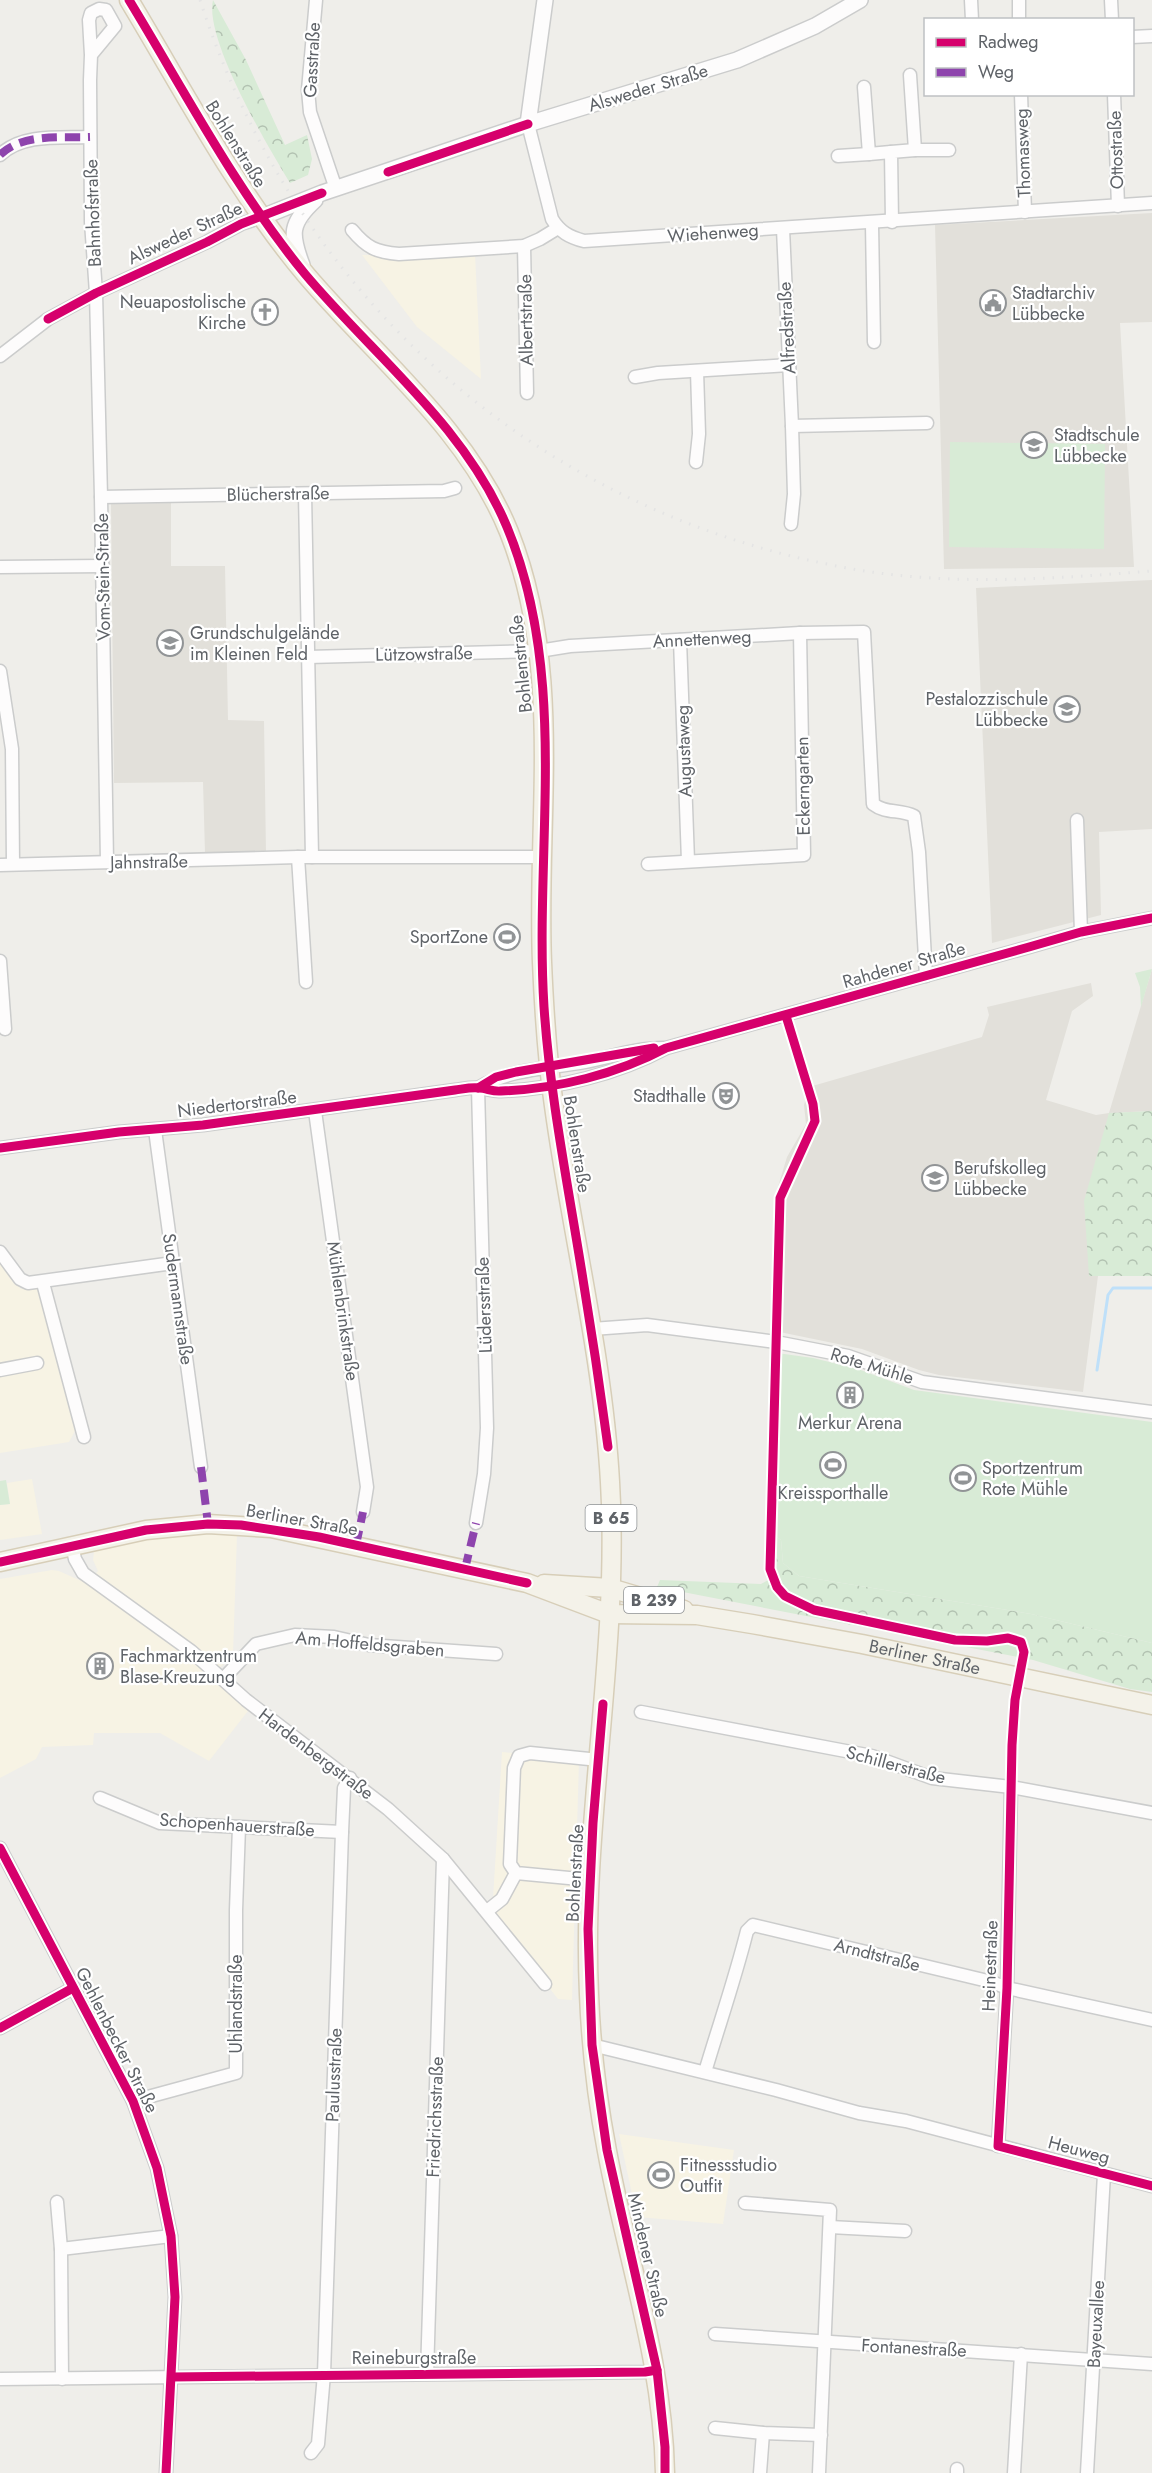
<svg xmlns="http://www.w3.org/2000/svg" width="1152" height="2473" viewBox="0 0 1152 2473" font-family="Jost,sans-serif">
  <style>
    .commercial { fill: #f7f3e4 }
    .education { fill: #e2e0da }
    .green { fill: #d8ebd6 }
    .forest { fill: url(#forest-crowns) }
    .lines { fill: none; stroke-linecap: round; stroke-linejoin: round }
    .stream { stroke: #bfe0f9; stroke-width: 3 }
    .minor-casing { stroke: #cbcccc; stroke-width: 15 }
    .tertiary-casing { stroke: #cbcccc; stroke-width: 18 }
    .primary-casing { stroke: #d7ceb8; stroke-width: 21 }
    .minor { stroke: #fdfcfc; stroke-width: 12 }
    .tertiary { stroke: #fdfcfc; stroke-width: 15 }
    .primary { stroke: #f4f2e9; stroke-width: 18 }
    .rail { stroke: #e4e4e4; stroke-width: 3; stroke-dasharray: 1.5 8; stroke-linecap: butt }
    .quiet { stroke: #8e44ad; stroke-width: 8; stroke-dasharray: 15 8; stroke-linecap: butt }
    .cycleway-casing { stroke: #fff; stroke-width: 13 }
    .cycleway { stroke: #d6006c; stroke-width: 9 }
    .labels { text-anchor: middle; stroke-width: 4.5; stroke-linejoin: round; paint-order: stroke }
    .shield { fill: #fff; stroke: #8f9295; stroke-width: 1.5 }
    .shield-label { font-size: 16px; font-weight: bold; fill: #5f6368 }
    .street-label { font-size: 18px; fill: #5f6368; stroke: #fff }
    .poi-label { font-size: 18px; fill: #5f6368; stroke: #fff; text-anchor: start }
  </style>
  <defs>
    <pattern id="forest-crowns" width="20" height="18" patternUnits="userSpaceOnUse" patternTransform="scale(1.5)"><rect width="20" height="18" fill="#d8ebd6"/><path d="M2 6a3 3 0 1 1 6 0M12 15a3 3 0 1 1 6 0" fill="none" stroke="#b2c2b1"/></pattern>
  </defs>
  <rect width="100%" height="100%" fill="#efeeea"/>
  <g class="commercial">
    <polygon points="475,254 481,379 417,327 362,255 427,256"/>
    <polygon points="0,1258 21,1289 39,1287 76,1429 69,1442 0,1453"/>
    <polygon points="32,1479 42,1534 0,1540 0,1505 10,1504 7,1483"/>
    <polygon points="185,1534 237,1535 233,1654 212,1676 248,1711 209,1761 160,1733 94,1733 93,1745 42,1747 36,1759 0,1778 0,1579 52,1570 59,1571 86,1583 98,1571 93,1560 94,1552 102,1547"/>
    <polygon points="502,1752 579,1760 572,2000 558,1999 492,1915"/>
    <polygon points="619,2134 734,2150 723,2224 637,2217"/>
  </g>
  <g class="education">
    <polygon points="1152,213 1152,322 1120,323 1134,567 944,569 935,225"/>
    <polygon points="171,503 171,566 225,566 228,720 264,721 266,853 205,853 203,782 114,783 111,504"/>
    <polygon points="1152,580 1152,829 1099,832 1101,915 992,943 976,588"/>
    <polygon points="1152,969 1152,1111 1109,1113 1089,1276 1098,1276 1083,1392 939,1375 919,1370 862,1349 770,1330 774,1200 787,1157 806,1124 804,1105 809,1087 982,1037 989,1015 987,1007 1091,983 1093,996 1072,1011 1046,1100 1096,1115 1109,1113"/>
  </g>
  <g class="green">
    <polygon points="950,442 1105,444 1104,549 949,547"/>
    <polygon points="1152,969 1141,1007 1140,987 1135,973"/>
    <polygon points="777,1353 813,1358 858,1369 914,1390 1152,1422 1152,1643 1031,1614 799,1576 783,1563 781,1540 772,1534"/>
    <polygon points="6,1480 10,1504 0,1505 0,1481"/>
  </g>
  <g class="forest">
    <path d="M213 0 246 60 285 145 307 135 312 159 308 175 290 183C268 147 204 39 213 0Z"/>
    <polygon points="1152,1111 1152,1276 1089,1276 1084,1201 1109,1113"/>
    <polygon points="772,1534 781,1540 783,1563 799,1576 1031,1614 1152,1643 1152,1692 1130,1689 1033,1660 657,1587 660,1580 761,1584 770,1579"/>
  </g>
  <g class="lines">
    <polyline class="stream" points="1097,1370 1108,1295 1113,1288 1152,1288"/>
    <defs>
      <g id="minor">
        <polyline points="316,0 308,90 310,112 336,189"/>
        <polyline points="971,0 972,20"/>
        <polyline points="1019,0 1019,20"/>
        <polyline points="1111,0 1112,20"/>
        <polyline points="1132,37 1152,36"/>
        <polyline points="91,55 89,20 91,13 99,9 106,10 115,26 91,55 90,80 91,222 96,293 101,497 107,862"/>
        <polyline points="864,87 869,154 891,152"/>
        <polyline points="1021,94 1025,212"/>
        <polyline points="1114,94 1118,206"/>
        <path d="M528 124 552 219C560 232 569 237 584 241L1152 203"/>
        <polyline points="915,150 949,150"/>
        <path d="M0 155C22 133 61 138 90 137"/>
        <polyline points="838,156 869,154"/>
        <polyline points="892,222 891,152 915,150 910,75"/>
        <polyline points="872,224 874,342"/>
        <polyline points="783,229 792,426 794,494 791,524"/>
        <path d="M352 230C367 248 376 252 399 254L524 246 540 239 558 228"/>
        <polyline points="524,246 527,393"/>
        <polyline points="0,356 48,319 96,293 207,242 241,224 262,217"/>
        <polyline points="635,377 658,373 789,365"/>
        <polyline points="792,426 927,423"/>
        <polyline points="696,462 699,434 697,371"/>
        <polyline points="305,494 312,857"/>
        <polyline points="101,497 444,491 455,488"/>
        <polyline points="0,567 103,566"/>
        <polyline points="680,640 688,861"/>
        <path d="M308 657 539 651 570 646 800 633 864 632 873 804C886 814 900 809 914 816L919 852 926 976"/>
        <polyline points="0,671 12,749 13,864"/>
        <polyline points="1077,820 1081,932"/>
        <polyline points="298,857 306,982"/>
        <polyline points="648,864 804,855 800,633"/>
        <polyline points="0,865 298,857 543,857"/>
        <polyline points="0,961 5,1029"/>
        <path d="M478 1088C512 1068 548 1069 585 1062 611 1057 637 1048 663 1048"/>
        <polyline points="315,1111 367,1487 363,1512"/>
        <polyline points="155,1130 201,1467"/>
        <path d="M0 1148 119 1132 203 1125 455 1090C463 1089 471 1087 479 1088 486 1088 493 1092 501 1091 557 1089 617 1074 666 1048L1029 947 1081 932 1152 918"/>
        <polyline points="0,1252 20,1279 28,1283 173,1263"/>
        <polyline points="43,1283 84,1437"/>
        <polyline points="592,1329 647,1325 776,1342 848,1356 922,1382 1152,1412"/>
        <polyline points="0,1370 37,1363"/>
        <polyline points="476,1523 484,1474 487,1428 478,1088"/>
        <polyline points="72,1545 75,1559 83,1573 191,1651 246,1700 388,1809 443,1859 545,1984"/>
        <polyline points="224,1678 256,1644 295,1635 334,1637 369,1645 496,1654"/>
        <polyline points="641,1712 872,1756 932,1778 1011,1787 1152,1813"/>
        <polyline points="100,1798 160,1823 342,1832"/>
        <polyline points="0,1848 133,2101 157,2168 171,2236 175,2297 166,2473"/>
        <polyline points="590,1880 516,1873 510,1864 514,1768 519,1756 530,1753 599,1760"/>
        <polyline points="487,1911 502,1899 516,1873"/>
        <polyline points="0,2028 73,1988"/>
        <polyline points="592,2045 776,2090 859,2113 906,2121 1152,2186"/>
        <path d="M705 2072C719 2025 735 1979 747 1931L753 1925 992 1982 1007 1988 1152 2020"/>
        <polyline points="133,2101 236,2073 236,1910 239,1827"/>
        <polyline points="998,2146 1007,1988 1011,1787"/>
        <polyline points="57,2202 61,2249 62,2379"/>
        <polyline points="745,2203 830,2210 819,2473"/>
        <polyline points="830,2227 905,2231"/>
        <polyline points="61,2249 171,2236"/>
        <polyline points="715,2334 1152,2364"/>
        <polyline points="427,2374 443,1859"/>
        <polyline points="0,2379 645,2372 657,2370"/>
        <polyline points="715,2428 763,2433 821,2435"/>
        <polyline points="311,2453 318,2444 324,2374 342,1832 344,1788 350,1778"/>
        <polyline points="760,2473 763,2433"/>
        <polyline points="957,2473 957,2469"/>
        <polyline points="1014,2473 1021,2354"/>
        <polyline points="1087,2473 1104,2174"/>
      </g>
      <g id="tertiary">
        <polyline points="528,124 545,0"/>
        <polyline points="262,217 322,193 528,124 737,60 815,26 860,0"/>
        <path d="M302 265C290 234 290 223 315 200"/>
      </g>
      <g id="primary">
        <path d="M129 0C185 93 237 193 307 276 377 358 468 430 509 532 564 670 536 818 542 962 544 1010 547 1058 554 1106 571 1231 603 1355 610 1482 620 1653 581 1823 589 1994 591 2046 597 2099 607 2151 627 2259 663 2362 665 2473"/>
        <path id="s1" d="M0 1562 146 1530 208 1524 271 1528 527 1583 609 1614 697 1615 752 1624 862 1644 1152 1705"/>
        <polyline points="544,1584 610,1588 684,1610"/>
      </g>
    </defs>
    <use href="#minor" class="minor-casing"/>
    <use href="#tertiary" class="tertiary-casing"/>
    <use href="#primary" class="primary-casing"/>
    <use href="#minor" class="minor"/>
    <use href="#tertiary" class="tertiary"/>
    <use href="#primary" class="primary"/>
    <path class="rail" d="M200 0C296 297 535 510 842 567 945 587 1049 579 1152 571"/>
    <g class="quiet">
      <path d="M0 155C22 133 61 138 90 137"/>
      <polyline points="201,1467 208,1524"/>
      <polyline points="356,1545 363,1512"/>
      <polyline points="465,1569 476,1523"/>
    </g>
    <defs>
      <g id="cycleway">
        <path d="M129 0C185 92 236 190 305 274 374 356 465 426 507 527 570 679 534 848 544 1007 550 1095 567 1180 581 1267 591 1327 600 1387 608 1447"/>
        <polyline points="388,172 528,124"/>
        <polyline points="48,319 96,293 207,242 241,224 322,193"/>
        <polyline points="786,1016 813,1104 815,1121 780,1198 770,1569 777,1587 785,1596 814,1610 955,1640 987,1641 1008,1638 1021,1642 1024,1652 1015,1700 1012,1745 1007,1988 998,2146 1152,2186"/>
        <polyline points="478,1088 496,1077 516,1072 654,1048"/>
        <path d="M0 1148 119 1132 203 1125 455 1090C463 1089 471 1087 479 1088 486 1088 493 1092 501 1091 557 1089 617 1074 666 1048L1029 947 1081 932 1152 918"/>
        <polyline points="0,1562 146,1530 208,1524 241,1525 319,1537 527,1583"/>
        <polyline points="603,1704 593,1823 588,1929 592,2045 607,2150 657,2370 665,2447 665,2473"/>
        <polyline points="0,1848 133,2101 157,2168 171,2236 175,2297 166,2473"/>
        <polyline points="0,2028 73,1988"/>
        <polyline points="172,2377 645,2372 657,2370"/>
      </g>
    </defs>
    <use href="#cycleway" class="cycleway-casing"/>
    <use href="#cycleway" class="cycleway"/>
  </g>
  <defs>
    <symbol id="civic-ring" viewBox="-11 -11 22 22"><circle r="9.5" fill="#fff" stroke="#919496" stroke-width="1.5"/><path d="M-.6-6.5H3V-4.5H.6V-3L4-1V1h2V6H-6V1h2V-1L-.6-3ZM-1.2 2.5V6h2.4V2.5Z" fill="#919496"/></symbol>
    <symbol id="church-ring" viewBox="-11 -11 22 22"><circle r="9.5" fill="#fff" stroke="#919496" stroke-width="1.5"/><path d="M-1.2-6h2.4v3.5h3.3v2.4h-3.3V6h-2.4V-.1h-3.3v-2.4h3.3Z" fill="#919496"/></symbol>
    <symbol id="school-ring" viewBox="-11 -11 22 22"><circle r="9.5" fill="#fff" stroke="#919496" stroke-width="1.5"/><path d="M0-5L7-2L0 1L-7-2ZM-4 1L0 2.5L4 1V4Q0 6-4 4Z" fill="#919496"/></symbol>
    <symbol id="stadium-ring" viewBox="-11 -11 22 22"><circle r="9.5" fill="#fff" stroke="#919496" stroke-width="1.5"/><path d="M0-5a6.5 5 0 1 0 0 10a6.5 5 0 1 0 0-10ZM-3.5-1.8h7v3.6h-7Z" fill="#919496"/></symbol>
    <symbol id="theatre-ring" viewBox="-11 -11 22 22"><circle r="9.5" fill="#fff" stroke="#919496" stroke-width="1.5"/><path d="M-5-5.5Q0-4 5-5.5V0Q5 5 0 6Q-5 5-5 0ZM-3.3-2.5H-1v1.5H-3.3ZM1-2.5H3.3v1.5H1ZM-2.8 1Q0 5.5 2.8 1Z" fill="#919496"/></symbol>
    <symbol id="building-ring" viewBox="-11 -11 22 22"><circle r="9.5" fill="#fff" stroke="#919496" stroke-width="1.5"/><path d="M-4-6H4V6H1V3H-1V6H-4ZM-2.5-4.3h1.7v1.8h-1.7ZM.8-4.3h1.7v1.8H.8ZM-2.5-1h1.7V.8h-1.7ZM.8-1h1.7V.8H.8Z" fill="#919496"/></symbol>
  </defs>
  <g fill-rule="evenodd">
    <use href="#civic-ring" x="978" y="288" width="30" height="30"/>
    <use href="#church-ring" x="250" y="297" width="30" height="30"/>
    <use href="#school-ring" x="1019" y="430" width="30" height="30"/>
    <use href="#school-ring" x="155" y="628" width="30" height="30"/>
    <use href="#school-ring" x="1052" y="694" width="30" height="30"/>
    <use href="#stadium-ring" x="492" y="922" width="30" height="30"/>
    <use href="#theatre-ring" x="711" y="1081" width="30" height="30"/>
    <use href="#school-ring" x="920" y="1163" width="30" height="30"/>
    <use href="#building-ring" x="835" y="1380" width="30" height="30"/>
    <use href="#stadium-ring" x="818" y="1450" width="30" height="30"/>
    <use href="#stadium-ring" x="948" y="1463" width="30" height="30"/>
    <use href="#building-ring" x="85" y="1651" width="30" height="30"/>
    <use href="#stadium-ring" x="646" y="2160" width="30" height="30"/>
  </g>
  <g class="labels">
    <g class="shield">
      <rect x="585.5" y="1505" width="51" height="26" rx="4.5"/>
      <rect x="624" y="1587" width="60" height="26" rx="4.5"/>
    </g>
    <g class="shield-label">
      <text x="611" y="1524">B 65</text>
      <text x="654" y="1606">B 239</text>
    </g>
    <g class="street-label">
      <text transform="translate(312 60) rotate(-87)" y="6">Gasstraße</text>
      <text transform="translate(648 88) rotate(-17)" y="6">Alsweder Straße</text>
      <text transform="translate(236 144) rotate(58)" y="6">Bohlenstraße</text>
      <text transform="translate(1116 150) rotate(-92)" y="6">Ottostraße</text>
      <text transform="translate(1023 153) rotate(-92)" y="6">Thomasweg</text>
      <text transform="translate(93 213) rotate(-92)" y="6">Bahnhofstraße</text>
      <text transform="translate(185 233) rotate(-25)" y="6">Alsweder Straße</text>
      <text transform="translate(713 233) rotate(-4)" y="6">Wiehenweg</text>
      <text transform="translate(526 320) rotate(-91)" y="6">Albertstraße</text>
      <text transform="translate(787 328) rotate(-93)" y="6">Alfredstraße</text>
      <text transform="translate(278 494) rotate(-1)" y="6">Blücherstraße</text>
      <text transform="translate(103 577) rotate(-91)" y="6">Vom-Stein-Straße</text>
      <text transform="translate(702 639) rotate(-3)" y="6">Annettenweg</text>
      <text transform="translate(424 654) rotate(-1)" y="6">Lützowstraße</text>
      <text transform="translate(521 664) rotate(-96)" y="6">Bohlenstraße</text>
      <text transform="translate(684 751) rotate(-92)" y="6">Augustaweg</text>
      <text transform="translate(803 786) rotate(-91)" y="6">Eckerngarten</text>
      <text transform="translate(149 862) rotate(-1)" y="6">Jahnstraße</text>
      <text transform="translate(904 965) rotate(-16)" y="6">Rahdener Straße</text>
      <text transform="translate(237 1104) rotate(-7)" y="6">Niedertorstraße</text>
      <text transform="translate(577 1144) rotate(81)" y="6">Bohlenstraße</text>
      <text transform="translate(178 1299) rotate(82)" y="6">Sudermannstraße</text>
      <text transform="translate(484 1305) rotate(-92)" y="6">Lüdersstraße</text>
      <text transform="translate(343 1311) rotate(82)" y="6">Mühlenbrinkstraße</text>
      <text transform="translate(872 1366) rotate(17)" y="6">Rote Mühle</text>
      <text transform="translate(302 1520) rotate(10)" y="6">Berliner Straße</text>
      <text transform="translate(370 1644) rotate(5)" y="6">Am Hoffeldsgraben</text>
      <text dy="6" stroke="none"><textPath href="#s1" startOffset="944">Berliner Straße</textPath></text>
      <text transform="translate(316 1754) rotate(37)" y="6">Hardenbergstraße</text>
      <text transform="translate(896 1765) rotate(15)" y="6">Schillerstraße</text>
      <text transform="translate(237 1825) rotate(4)" y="6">Schopenhauerstraße</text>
      <text transform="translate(575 1873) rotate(-87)" y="6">Bohlenstraße</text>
      <text transform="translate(877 1955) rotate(14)" y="6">Arndtstraße</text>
      <text transform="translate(990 1966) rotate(-88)" y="6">Heinestraße</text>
      <text transform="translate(236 2004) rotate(-90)" y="6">Uhlandstraße</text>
      <text transform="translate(117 2040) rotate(63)" y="6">Gehlenbecker Straße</text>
      <text transform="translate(334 2075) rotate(-88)" y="6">Paulusstraße</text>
      <text transform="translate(435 2117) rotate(-88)" y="6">Friedrichsstraße</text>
      <text transform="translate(1079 2150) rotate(15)" y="6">Heuweg</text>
      <text transform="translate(648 2255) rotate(77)" y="6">Mindener Straße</text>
      <text transform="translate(1096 2324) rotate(-87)" y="6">Bayeuxallee</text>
      <text transform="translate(914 2348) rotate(3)" y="6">Fontanestraße</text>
      <text x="414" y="2364">Reineburgstraße</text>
    </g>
    <g class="poi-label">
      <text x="1012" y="299">Stadtarchiv<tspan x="1012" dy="21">Lübbecke</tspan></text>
      <text x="246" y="308" text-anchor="end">Neuapostolische<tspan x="246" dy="21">Kirche</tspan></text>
      <text x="1054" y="441">Stadtschule<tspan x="1054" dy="21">Lübbecke</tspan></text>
      <text x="190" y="639">Grundschulgelände<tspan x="190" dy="21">im Kleinen Feld</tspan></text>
      <text x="1048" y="705" text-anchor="end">Pestalozzischule<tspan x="1048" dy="21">Lübbecke</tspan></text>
      <text x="488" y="943" text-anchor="end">SportZone</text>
      <text x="706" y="1102" text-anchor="end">Stadthalle</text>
      <text x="954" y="1174">Berufskolleg<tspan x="954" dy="21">Lübbecke</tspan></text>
      <text x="850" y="1429" text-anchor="middle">Merkur Arena</text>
      <text x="982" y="1474">Sportzentrum<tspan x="982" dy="21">Rote Mühle</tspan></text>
      <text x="833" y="1499" text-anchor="middle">Kreissporthalle</text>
      <text x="120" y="1662">Fachmarktzentrum<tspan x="120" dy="21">Blase-Kreuzung</tspan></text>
      <text x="680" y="2171">Fitnessstudio<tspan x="680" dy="21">Outfit</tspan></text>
    </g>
  </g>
  <rect x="924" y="18" width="210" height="78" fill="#ffffff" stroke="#bfc1c3" stroke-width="1.5"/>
  <rect x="936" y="38" width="30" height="9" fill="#d6006c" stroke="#bfc1c3" stroke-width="1.5"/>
  <text x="978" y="48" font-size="18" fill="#5f6368">Radweg</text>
  <rect x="936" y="68" width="30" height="9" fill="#8e44ad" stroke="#bfc1c3" stroke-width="1.5"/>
  <text x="978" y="78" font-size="18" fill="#5f6368">Weg</text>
</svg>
